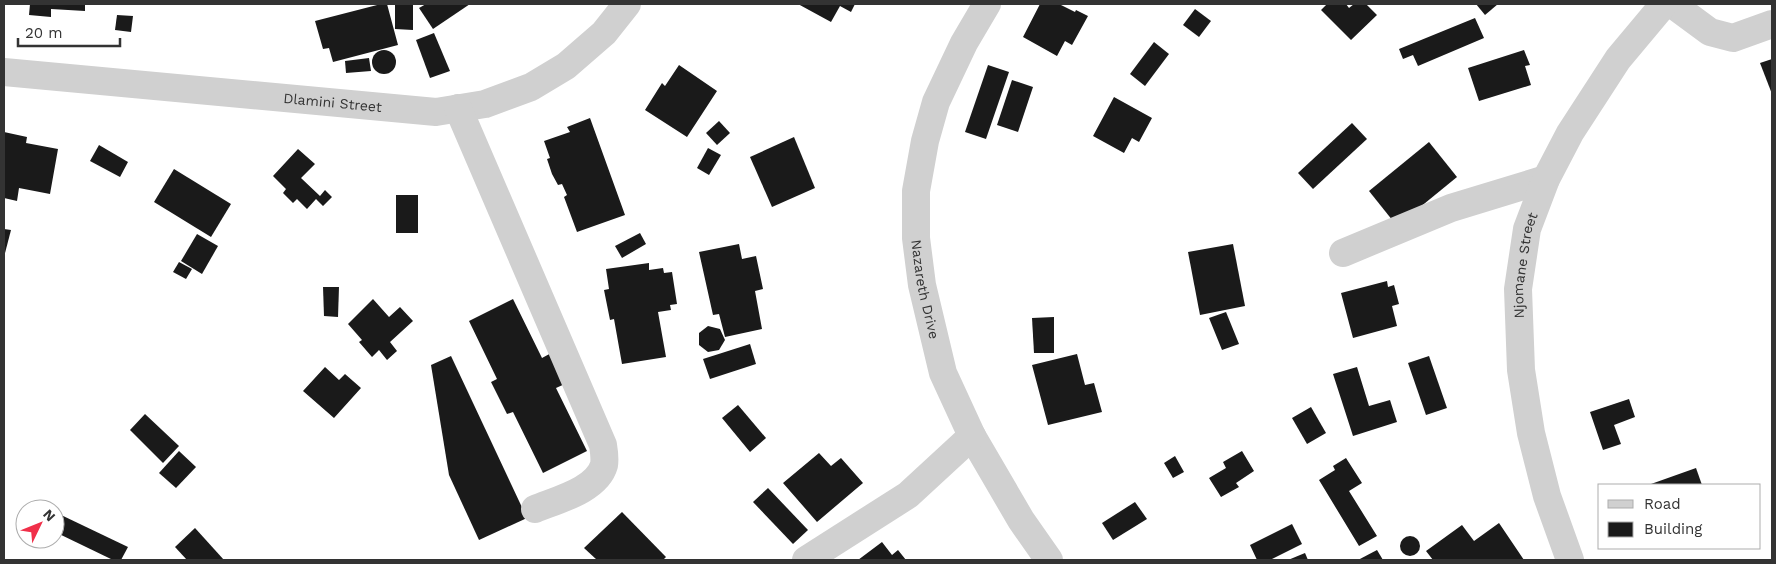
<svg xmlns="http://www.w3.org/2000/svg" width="1776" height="564" viewBox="0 0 1776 564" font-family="'Work Sans',sans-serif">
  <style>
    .building { fill: #1a1a1a }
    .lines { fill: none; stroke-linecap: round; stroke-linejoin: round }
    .minor { stroke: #d0d0d0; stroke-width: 28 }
    .labels { text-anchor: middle; stroke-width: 5; stroke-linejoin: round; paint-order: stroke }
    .street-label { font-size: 14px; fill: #333; stroke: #fff }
  </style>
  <rect width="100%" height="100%" fill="#fff"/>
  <g class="building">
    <polygon points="30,4 85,4 85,11 51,9 51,17 29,15"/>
    <polygon points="381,4 387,4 398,45 333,62 329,48 323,49 315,21"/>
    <polygon points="395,4 413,4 413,30 395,29"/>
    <polygon points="426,4 470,4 433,29 419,8"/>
    <polygon points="798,4 855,4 851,12 840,6 831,22"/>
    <polygon points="1040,4 1059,4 1075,12 1076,10 1088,16 1072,45 1065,41 1057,56 1023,37"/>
    <polygon points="1327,4 1346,4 1349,8 1354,4 1366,4 1377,15 1351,40 1321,10"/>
    <polygon points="1476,4 1498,4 1485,15"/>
    <polygon points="1195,9 1211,21 1199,37 1183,25"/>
    <polygon points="117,15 133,16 131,32 115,30"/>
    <polygon points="1475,18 1484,38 1418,66 1413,55 1403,59 1399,49"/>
    <polygon points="434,33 450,71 430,78 416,40"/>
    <polygon points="1154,42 1169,54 1145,86 1130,74"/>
    <polygon points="1524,50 1530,65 1525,66 1531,85 1479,101 1468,68"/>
    <circle cx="384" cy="62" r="12"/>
    <polygon points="369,58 371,71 346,73 345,61"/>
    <polygon points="1772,59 1772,94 1760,63"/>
    <polygon points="679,65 717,91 687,137 645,110 662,83 665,86"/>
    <polygon points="988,65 1009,72 986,139 965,132"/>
    <polygon points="1012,80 1033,87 1018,132 997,125"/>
    <polygon points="1114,97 1152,118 1139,142 1132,138 1124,153 1093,136"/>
    <polygon points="590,118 625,215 577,232 564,197 567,195 562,184 558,185 552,174 547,159 550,158 544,141 570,132 567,127"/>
    <polygon points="719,121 730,133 717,145 706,133"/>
    <polygon points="1352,123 1367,139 1313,189 1298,173"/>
    <polygon points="4,132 27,137 26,143 58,149 50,194 19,188 17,201 4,198"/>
    <polygon points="794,137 815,188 772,207 750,157"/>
    <polygon points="1429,142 1457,177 1397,226 1369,191"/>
    <polygon points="99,145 128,162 120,177 90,161"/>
    <polygon points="708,148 721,155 709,175 697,168"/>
    <polygon points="298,149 315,164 301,178 320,196 325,190 332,197 323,206 316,199 307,209 297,199 293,203 283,193 286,189 273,176"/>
    <polygon points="174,169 231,204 211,237 154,202"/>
    <rect x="396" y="195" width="22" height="38"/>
    <polygon points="4,229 11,230 4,257"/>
    <polygon points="640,233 646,244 622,258 615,246"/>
    <polygon points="197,234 218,246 202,274 181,261"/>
    <polygon points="739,244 742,259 756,256 763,289 755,291 762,329 725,337 719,314 713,315 699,252"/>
    <polygon points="1233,244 1245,306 1200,315 1188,252"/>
    <polygon points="179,262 192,269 186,279 173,272"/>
    <polygon points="649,263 649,270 663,268 664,273 672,272 677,304 670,305 671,310 658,312 666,357 622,364 614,319 610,320 604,290 609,289 606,269"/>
    <polygon points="1387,281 1388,287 1394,285 1399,304 1392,306 1397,326 1353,338 1341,293"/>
    <polygon points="323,287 339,287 338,317 324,316"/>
    <polygon points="373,299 389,317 400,307 413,321 390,342 397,351 387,360 379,350 372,357 359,342 362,340 348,324"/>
    <polygon points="513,299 542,358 553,352 567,383 556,388 587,451 543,473 513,412 507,414 491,382 497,379 469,321"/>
    <polygon points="1226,312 1239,344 1222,350 1209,318"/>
    <polygon points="1054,317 1054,353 1034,353 1032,318"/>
    <polygon points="708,326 720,329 725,340 719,350 708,352 699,345 699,333"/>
    <polygon points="750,344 756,364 710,379 703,359"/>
    <polygon points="1077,354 1085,385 1094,383 1102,412 1048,425 1032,365"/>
    <polygon points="451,356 527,518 479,540 449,475 431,365"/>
    <polygon points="1429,356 1447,408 1426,415 1408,363"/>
    <polygon points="325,367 339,380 345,374 361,388 334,418 303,391"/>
    <polygon points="1357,367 1369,406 1390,400 1397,422 1353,436 1333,374"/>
    <polygon points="1629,399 1635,417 1614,425 1621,444 1603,450 1590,412"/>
    <polygon points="738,405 766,438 750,452 722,418"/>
    <polygon points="1311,407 1326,433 1307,444 1292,418"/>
    <polygon points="145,414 179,446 163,463 130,430"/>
    <polygon points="179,451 196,467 176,488 159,473"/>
    <polygon points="1242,451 1254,471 1236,483 1239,487 1221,497 1209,478 1226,468 1223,462"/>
    <polygon points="819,453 831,466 841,458 863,483 817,522 783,483"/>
    <polygon points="1175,456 1184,472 1173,478 1164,463"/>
    <polygon points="1346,458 1362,483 1349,491 1377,536 1359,546 1319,480 1335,470 1333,466"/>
    <polygon points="1696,468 1702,485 1652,485 1651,484"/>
    <polygon points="768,488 808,530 793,544 753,502"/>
    <polygon points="1135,502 1147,519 1113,540 1102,523"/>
    <polygon points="622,512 666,557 663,560 597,560 584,548"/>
    <polygon points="59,514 128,547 121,560 113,560 55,532 55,522"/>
    <polygon points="1499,523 1524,560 1433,560 1426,551 1462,525 1474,541"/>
    <polygon points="1292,524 1302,544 1270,560 1257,560 1250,545"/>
    <polygon points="195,528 224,560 187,560 175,547"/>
    <circle cx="1410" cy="546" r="10"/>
    <polygon points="882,542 892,555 898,550 906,560 858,560"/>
    <polygon points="1377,550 1383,560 1358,560"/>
    <polygon points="1305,553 1308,560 1288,560"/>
  </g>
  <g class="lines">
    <g class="minor">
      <path id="s1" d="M987 4 964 43 936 102 925 141 916 191V238L922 285 943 373 972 436 1021 520 1049 560"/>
      <polyline points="1672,4 1710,32 1733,38 1772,24"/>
      <path id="s2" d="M4 72 436 112 485 104 531 87 566 66 604 33 627 4"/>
      <path d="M458 108 603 445C604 451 605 459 604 465 597 490 557 500 535 509"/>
      <polyline points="1343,253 1451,208 1546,179"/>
      <polyline points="806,560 908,495 972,436"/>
      <path id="s3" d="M1570 560 1547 496 1531 433 1521 370 1518 289 1527 229 1546 179 1570 133 1618 59 1664 4"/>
    </g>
  </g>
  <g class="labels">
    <g class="street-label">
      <text dy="5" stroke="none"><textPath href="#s2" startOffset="330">Dlamini Street</textPath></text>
      <text dy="5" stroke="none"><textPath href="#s3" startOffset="302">Njomane Street</textPath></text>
      <text dy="5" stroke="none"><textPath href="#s1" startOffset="301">Nazareth Drive</textPath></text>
    </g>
  </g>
  <rect width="1776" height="564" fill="none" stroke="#333333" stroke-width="10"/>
  <rect x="1598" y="484" width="162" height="65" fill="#ffffff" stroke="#adadad"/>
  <rect x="1608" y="500" width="25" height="8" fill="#d0d0d0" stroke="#adadad"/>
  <text x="1644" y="509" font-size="15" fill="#333333">Road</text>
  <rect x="1608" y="522" width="25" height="15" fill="#1a1a1a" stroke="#adadad"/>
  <text x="1644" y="534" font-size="15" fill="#333333">Building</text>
  <g transform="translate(40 524) rotate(47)"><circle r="24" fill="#ffffff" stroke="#adadad"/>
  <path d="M0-4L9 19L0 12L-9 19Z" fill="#f02f49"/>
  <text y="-8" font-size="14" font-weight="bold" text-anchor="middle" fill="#333333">N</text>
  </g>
  <path d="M18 38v8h102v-8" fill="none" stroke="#333333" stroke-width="2.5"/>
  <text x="25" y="38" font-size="15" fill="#333333" stroke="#ffffff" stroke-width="4" paint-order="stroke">20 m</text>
</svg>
